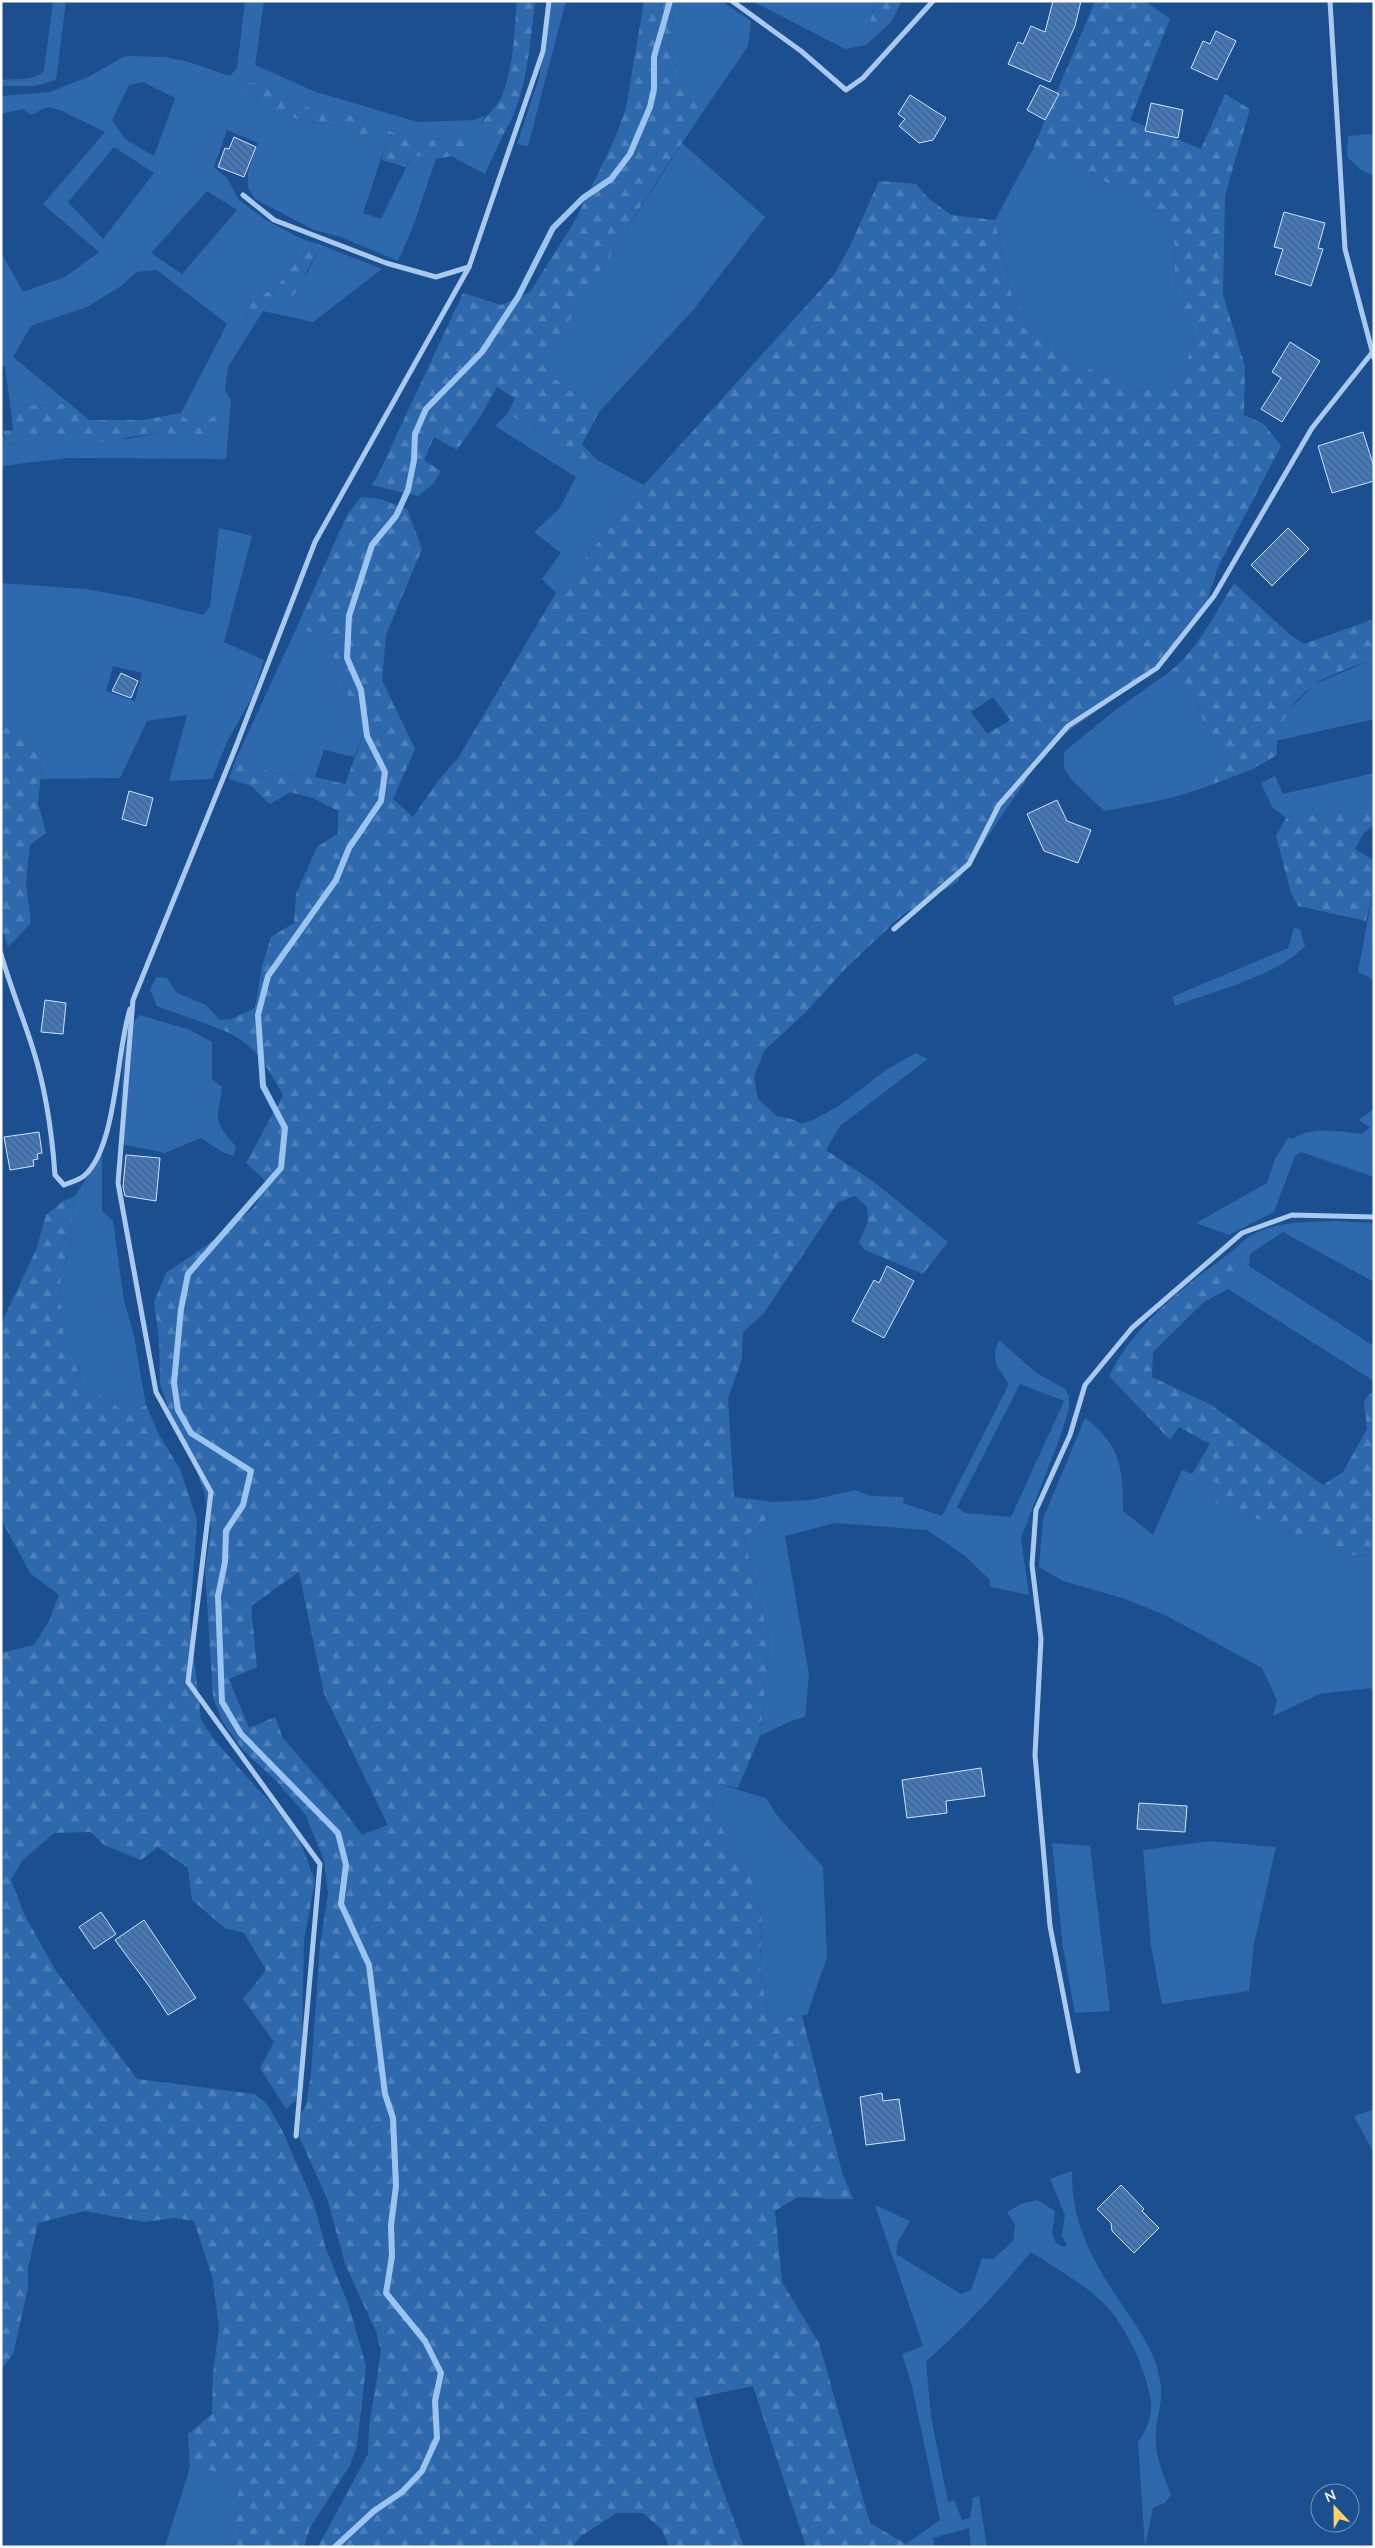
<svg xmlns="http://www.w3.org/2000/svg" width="1375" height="2548" viewBox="0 0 1375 2548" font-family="'Nunito Sans',sans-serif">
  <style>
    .green { fill: #2e69ad; fill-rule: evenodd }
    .forest { fill: url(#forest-firs); fill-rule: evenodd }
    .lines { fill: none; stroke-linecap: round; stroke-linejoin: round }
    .stream { stroke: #9cc4f0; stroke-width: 6 }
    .building { fill: url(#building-back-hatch); stroke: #cfe3fa }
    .street { stroke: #a9c9ee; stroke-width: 5 }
  </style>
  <defs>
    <pattern id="forest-firs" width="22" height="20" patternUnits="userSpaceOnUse" patternTransform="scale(1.25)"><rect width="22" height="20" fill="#2e69ad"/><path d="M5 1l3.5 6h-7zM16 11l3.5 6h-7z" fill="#4d80b9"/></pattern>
    <pattern id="building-back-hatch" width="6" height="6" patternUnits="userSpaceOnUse" patternTransform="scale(1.25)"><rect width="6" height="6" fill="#4478b7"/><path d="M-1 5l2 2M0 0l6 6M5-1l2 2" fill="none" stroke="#486282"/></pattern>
  </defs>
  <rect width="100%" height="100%" fill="#1b4f8f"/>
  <g class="green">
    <path d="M53 1H66L56 80 35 86H1V80C16 78 32 82 44 71Z"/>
    <path d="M245 1H264L255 65 316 92 418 122 475 120 485 115 479 127 487 139 503 135 485 174 449 155 462 135 429 140 397 134 336 109H312L257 83 244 97 273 111 306 122 338 125 386 143 363 213 381 219 412 155 436 159 413 227 398 261 341 237 314 230 255 199 248 188V172L258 143 227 130 214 167 227 178 239 200 266 220 302 239 287 274 273 291 252 295 246 320 264 303 307 273 321 245 382 269 313 322 263 311 228 367 225 390 231 400 226 459 68 458 1 466V432L8 445 34 434 128 439 164 432 186 441 207 437 221 415H215L199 428 186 419 181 413 227 324 157 270 137 272 121 286 87 307 31 326 13 357 69 403 20 406 12 419 5 367 1 366V252L23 292 65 277 99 252 43 204 105 132 60 110 47 107 31 115 23 109 1 114V96L50 92 90 76 125 56 165 57 189 62 230 76 237 68ZM143 82 175 98 154 156 125 139 112 120 129 85ZM114 147 154 173 103 239 68 202ZM207 191 237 210 182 274 151 253Z"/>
    <polygon points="551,1 566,1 528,146 517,144 539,78"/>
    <polygon points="675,1 721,1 751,21 748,46 705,109 697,96 682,83 669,48"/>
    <polygon points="752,1 876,1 867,31 874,38 866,45 845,49"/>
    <polygon points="1374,134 1374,176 1361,170 1347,157 1348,136"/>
    <polygon points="682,143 765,217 694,309 599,412 550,375 548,353"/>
    <polygon points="1033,149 1054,162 1078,169 1132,194 1163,215 1174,231 1175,285 1194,334 1186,365 1168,386 1140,391 1106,378 1069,356 1038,330 1012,296 995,220"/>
    <polygon points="508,413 587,470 597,460 644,485 632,502 556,593 542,579 561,553 534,532 559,509 576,477 495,426"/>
    <path d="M219 528 252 536 224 642 264 660 252 697 227 742 212 779 169 781 187 715 147 721 120 778 41 779 42 765 36 745 1 723V583L86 589 135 598 203 615 210 606ZM113 666 142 673 135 701 106 691Z"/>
    <polygon points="296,629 326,635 347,695 370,716 354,757 324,750 315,777 271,772 235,761"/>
    <polygon points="1374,659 1374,719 1275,741 1286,714 1314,684"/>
    <path d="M1165 675 1195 697 1198 710 1221 753 1213 784C1177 799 1142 804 1104 811L1071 779 1064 768V752L1114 711Z"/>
    <polygon points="1374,773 1374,807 1286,818 1272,807 1261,783 1275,776 1283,794"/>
    <polygon points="1374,886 1374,980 1358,972"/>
    <path d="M1294 928 1300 929 1305 946C1277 976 1214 991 1175 1006L1172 997 1288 948Z"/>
    <polygon points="156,977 167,978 177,993 206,1005 220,1020 217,1028 157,1006 150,990"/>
    <path d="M140 1015 190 1030 212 1042V1079L222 1087C222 1097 219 1103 218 1112 216 1127 228 1136 236 1147L234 1156 224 1153 201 1138 165 1153 121 1144C122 1118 118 1028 140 1015Z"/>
    <path d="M916 1053 928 1059 840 1126 826 1150 818 1134 801 1124C837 1112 856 1092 886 1070 895 1064 906 1059 916 1053Z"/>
    <path d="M1374 1109V1177L1301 1152 1295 1156 1274 1212 1229 1235 1196 1223 1267 1183 1275 1159 1288 1138 1293 1139C1312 1125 1340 1132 1362 1134L1370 1127 1358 1120Z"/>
    <polygon points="102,1154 102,1211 113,1221 124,1301 134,1336 146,1405 128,1414 82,1383 63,1331 60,1304 59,1287 70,1243 75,1196"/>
    <path d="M1335 1221 1374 1223V1282L1283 1232 1250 1254 1249 1266 1374 1346V1381L1228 1289 1242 1262 1234 1250C1258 1221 1301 1222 1335 1221Z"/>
    <path d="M999 1340 1035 1372 1065 1389 1069 1396V1408L1062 1432 1021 1538 1029 1595 990 1587V1580L965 1556 927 1530 835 1523 785 1536 809 1675 805 1717 791 1721 760 1736 770 1642 744 1537 763 1525 773 1502 811 1500 856 1490 870 1496 904 1497 903 1503 942 1516 1009 1384C998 1367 990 1361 999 1340ZM1020 1384 1064 1401 1011 1517 965 1513 957 1507Z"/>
    <path d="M1085 1418C1121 1445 1123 1469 1123 1511L1153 1535 1182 1470 1219 1484 1212 1502 1352 1555 1374 1556V1691L1370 1688 1320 1694 1273 1716 1277 1700 1262 1668 1165 1615 1125 1599 1063 1581 1039 1567 1043 1519Z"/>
    <polygon points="719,1784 766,1798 776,1814 823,1867 827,1957 807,2015 768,2020 760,1965 762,1921 755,1880 729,1842 712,1806"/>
    <polygon points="1211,1841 1276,1847 1254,1944 1249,1991 1162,2004 1151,1946 1143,1850"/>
    <polygon points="1052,1843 1090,1846 1110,2011 1075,2013 1063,1948"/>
    <polygon points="1374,2109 1374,2154 1354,2116"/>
    <path d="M1072 2171C1071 2226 1095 2265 1125 2309 1140 2331 1156 2354 1160 2380 1164 2398 1157 2415 1156 2433 1154 2455 1163 2474 1171 2495L1165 2503 1153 2508 1145 2547 1138 2442C1145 2433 1153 2415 1151 2403 1147 2370 1124 2320 1098 2298 1078 2280 1053 2267 1031 2252 998 2291 965 2328 926 2361L931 2417 948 2502 954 2500 962 2520 970 2518 973 2498 979 2496 987 2547H971L969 2528 933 2538 934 2547H906V2544L940 2520 912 2386 902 2354 923 2346 875 2205 910 2221 898 2242 896 2254 961 2294 971 2290 982 2258 993 2259 1013 2241 1015 2224 1007 2212 1021 2204 1037 2200 1055 2211 1052 2234 1056 2243 1064 2247 1067 2245 1062 2236 1065 2215 1050 2179Z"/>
    <polygon points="190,2467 225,2473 238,2491 233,2533 224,2547 165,2547"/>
  </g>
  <g class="forest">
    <path d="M517 1H535C530 45 527 97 503 135L487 139 479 127C485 116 498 106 502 96 514 66 514 33 517 1Z"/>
    <polygon points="644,1 675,1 669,48 682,83 697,96 705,109 667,165 549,353 550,375 599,412 582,444 597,460 587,470 508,413 515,398 497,387 480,417 457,450 434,437 424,460 441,471 433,484 418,496 371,485 377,477 463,293 501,305 530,292 576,219 616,136 626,108"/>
    <polygon points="876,1 902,1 891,22 874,38 867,31"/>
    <path d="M1095 1H1145L1170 19 1130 120 1201 149 1225 94 1250 109 1225 196 1223 295 1245 366 1244 415 1264 424 1281 446 1218 567 1205 607 1180 643 1148 674 1059 738 1038 762 957 882 901 916 847 967 805 1013 764 1051 754 1077 758 1099 777 1116 795 1120 818 1134 826 1150 874 1182 948 1242 923 1274 865 1250 859 1242 868 1222 867 1207 855 1196 838 1202 764 1313 743 1332 742 1359 728 1398 734 1497 773 1502 763 1525 744 1537 770 1642 760 1736 738 1788 719 1784 712 1806 729 1842 755 1880 762 1921 760 1965 768 2019 802 2016 842 2172 853 2199H828L798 2197 775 2211 782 2282 819 2343 870 2523 906 2544V2547H806L753 2386 695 2398 714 2466 744 2547H669L662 2530 643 2513H617L581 2536 572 2547H318L368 2454 369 2427 381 2352 377 2334 345 2264 327 2198 294 2126 306 2105 311 2074 320 1944 328 1894 324 1860 305 1814 275 1780 242 1749 222 1721 213 1697 205 1570 211 1529 204 1491 188 1447 172 1420 160 1384 159 1339 154 1302 166 1273 224 1233 255 1206 267 1182 246 1163 283 1095C265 1063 254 1041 217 1028L220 1020 231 1019 255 1008 262 966 271 937 294 923 296 894 317 847 338 833V811L313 798 290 792 270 804 251 786 229 779 235 761 271 772 315 777 345 784 370 716 347 695 326 635 296 629 347 515 361 497 380 499 407 509 422 549 386 635 382 680 415 749 393 799 413 817 438 781 458 758 556 593 632 502 644 485 834 275 850 246 879 181 916 184 928 198 951 215 995 220 1012 296 1038 330 1069 356 1106 378 1140 391 1168 386 1186 365 1194 334 1175 285 1174 231 1163 215 1132 194 1078 169 1054 162 1033 149ZM993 697 1010 720 987 734 971 712ZM299 1572 324 1694 388 1825 362 1835 333 1796 283 1738 275 1717 249 1728 229 1679 257 1667 251 1606Z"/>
    <polygon points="239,83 257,83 312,109 336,109 397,134 429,140 462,135 466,143 464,154 436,159 412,155 405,167 382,160 385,143 338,125 306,122 273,111 244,97"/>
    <polygon points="302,239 321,245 291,300 264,303 246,321 235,308 252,295 273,291 287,274"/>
    <polygon points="69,403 89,420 143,420 181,413 186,419 199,428 215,415 221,415 207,437 186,441 164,432 99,442 67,436 34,434 7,445 3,431 13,430 12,419 19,406"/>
    <path d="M1234 583 1288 633 1304 644 1371 620 1374 622V659C1359 665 1324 676 1313 685 1292 702 1274 728 1277 755L1251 770 1213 784 1221 753 1198 710 1195 697 1165 675C1194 656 1216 612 1234 583Z"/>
    <polygon points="1,723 36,745 42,765 38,803 46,833 30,845 26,882 31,923 8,947 1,926"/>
    <polygon points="1374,807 1374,824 1363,834 1355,849 1374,861 1374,886 1366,921 1298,906 1291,893 1276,836 1286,818"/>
    <polygon points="75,1196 70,1243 59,1287 63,1331 82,1383 128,1414 146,1405 159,1435 180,1469 197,1520 190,1619 201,1720 213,1738 252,1783 295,1828 315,1881 304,1940 301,2083 296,2100 286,2109 260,2068 274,2042 243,1999 266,1970 244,1933 225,1928 192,1900 188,1868 158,1847 141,1860 104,1845 91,1832 54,1833 22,1861 11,1879 24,1914 56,1971 137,2079 255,2094 267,2104 282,2130 313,2201 326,2249 349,2306 366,2366 357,2446 350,2465 310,2528 304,2547 224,2547 233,2533 238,2491 225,2473 190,2467 188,2434 212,2414 213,2373 219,2329 213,2280 194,2221 175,2218 145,2222 84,2211 38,2223 28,2268 28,2288 13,2354 1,2370 1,1653 34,1645 49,1621 59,1595 30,1573 1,1519 1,1324 36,1250 46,1215 63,1201"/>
    <path d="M1234 1250 1242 1262 1228 1289 1204 1302 1153 1352 1152 1377 1211 1405 1323 1485 1343 1472 1367 1429 1364 1401 1374 1389V1556L1352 1555 1212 1502 1219 1484 1192 1474 1210 1444 1179 1427 1170 1440 1109 1376C1136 1322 1186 1285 1234 1250Z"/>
  </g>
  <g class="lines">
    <polyline class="stream" points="335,2547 374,2511 402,2492 422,2471 437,2438 435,2401 441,2373 425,2341 386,2293 392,2256 391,2225 396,2186 393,2118 385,2094 369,1965 341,1904 346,1865 338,1833 241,1734 222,1702 218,1596 225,1562 226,1531 243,1505 251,1471 191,1433 178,1410 174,1383 181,1309 188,1274 281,1168 285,1128 263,1086 258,1015 268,976 336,880 349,848 381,801 385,772 367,736 361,690 347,658 349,616 372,545 396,516 408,490 414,460 415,434 426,409 482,352 518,297 553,228 583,198 611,179 630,154 650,107 654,89 654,57 670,1"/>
  </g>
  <g class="building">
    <polygon points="1053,1 1081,1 1075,26 1050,82 1008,64 1018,42 1023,44 1031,26 1045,32"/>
    <polygon points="1216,31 1236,41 1217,80 1191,68 1203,41 1210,44"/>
    <polygon points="1040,85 1059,94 1045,120 1027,110"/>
    <polygon points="910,95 946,118 933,140 919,143 899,126 905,119 898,114"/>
    <polygon points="1151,103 1183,110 1178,138 1145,131"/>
    <polygon points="234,137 256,147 244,177 218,167 225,148 229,149"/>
    <polygon points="1284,212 1325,223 1318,248 1323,249 1311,286 1275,274 1283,249 1274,247"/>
    <polygon points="1290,342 1320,361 1282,422 1261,409 1281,378 1272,372"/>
    <polygon points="1363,432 1374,467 1374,481 1332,493 1318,446"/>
    <polygon points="1288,528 1309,549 1272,586 1251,565"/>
    <polygon points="121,673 138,681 131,698 112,691"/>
    <polygon points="129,791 153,798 146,826 122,819"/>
    <polygon points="1057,800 1067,821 1091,830 1078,863 1044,851 1027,814"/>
    <polygon points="45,1000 66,1003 63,1034 41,1032"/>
    <polygon points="39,1132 42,1153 37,1154 38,1159 33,1160 34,1166 10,1170 4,1137"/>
    <polygon points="126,1155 160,1158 156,1201 125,1196 123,1187"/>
    <polygon points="887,1266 914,1281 884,1338 852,1321 874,1280 879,1283"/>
    <polygon points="981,1768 985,1796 946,1801 947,1813 907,1818 902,1780"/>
    <polygon points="1139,1803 1187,1806 1185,1832 1137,1829"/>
    <polygon points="101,1912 116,1934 94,1949 79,1927"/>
    <polygon points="144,1920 196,1998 168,2015 149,1986 115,1940"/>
    <polygon points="882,2093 883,2101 899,2099 905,2140 866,2145 860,2097"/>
    <polygon points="1121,2185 1144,2209 1142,2211 1159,2228 1134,2253 1112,2231 1111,2223 1097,2209"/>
  </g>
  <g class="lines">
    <g class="street">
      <polyline points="732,1 801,51 846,90 863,78 933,1"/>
      <polyline points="1330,1 1345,249 1374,358"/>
      <polyline points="243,195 274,220 386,263 436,277 469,267"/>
      <polyline points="894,929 969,864 999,805 1068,726 1157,668 1214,596 1312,428 1371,354"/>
      <path d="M1 954C10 986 23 1017 33 1049 46 1090 52 1133 55 1175L64 1185C71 1182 80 1180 85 1175 117 1145 116 1053 130 1009"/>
      <polyline points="1078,2071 1050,1926 1035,1755 1041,1639 1032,1565 1036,1510 1070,1435 1085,1385 1132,1328 1242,1233 1292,1215 1374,1217"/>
      <polyline points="296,2136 320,1864 188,1682 211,1492 156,1392 118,1183 133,1000 235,749 315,542 469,267 543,51 549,1"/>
    </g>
  </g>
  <rect width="1375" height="2548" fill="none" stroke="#ffffff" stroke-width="5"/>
  <g transform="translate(1335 2508) rotate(338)"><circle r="24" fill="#1b4f8f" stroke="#7695bc"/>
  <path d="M0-4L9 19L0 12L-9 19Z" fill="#ffd166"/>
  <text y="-8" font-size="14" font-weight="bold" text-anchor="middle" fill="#ffffff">N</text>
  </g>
</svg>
